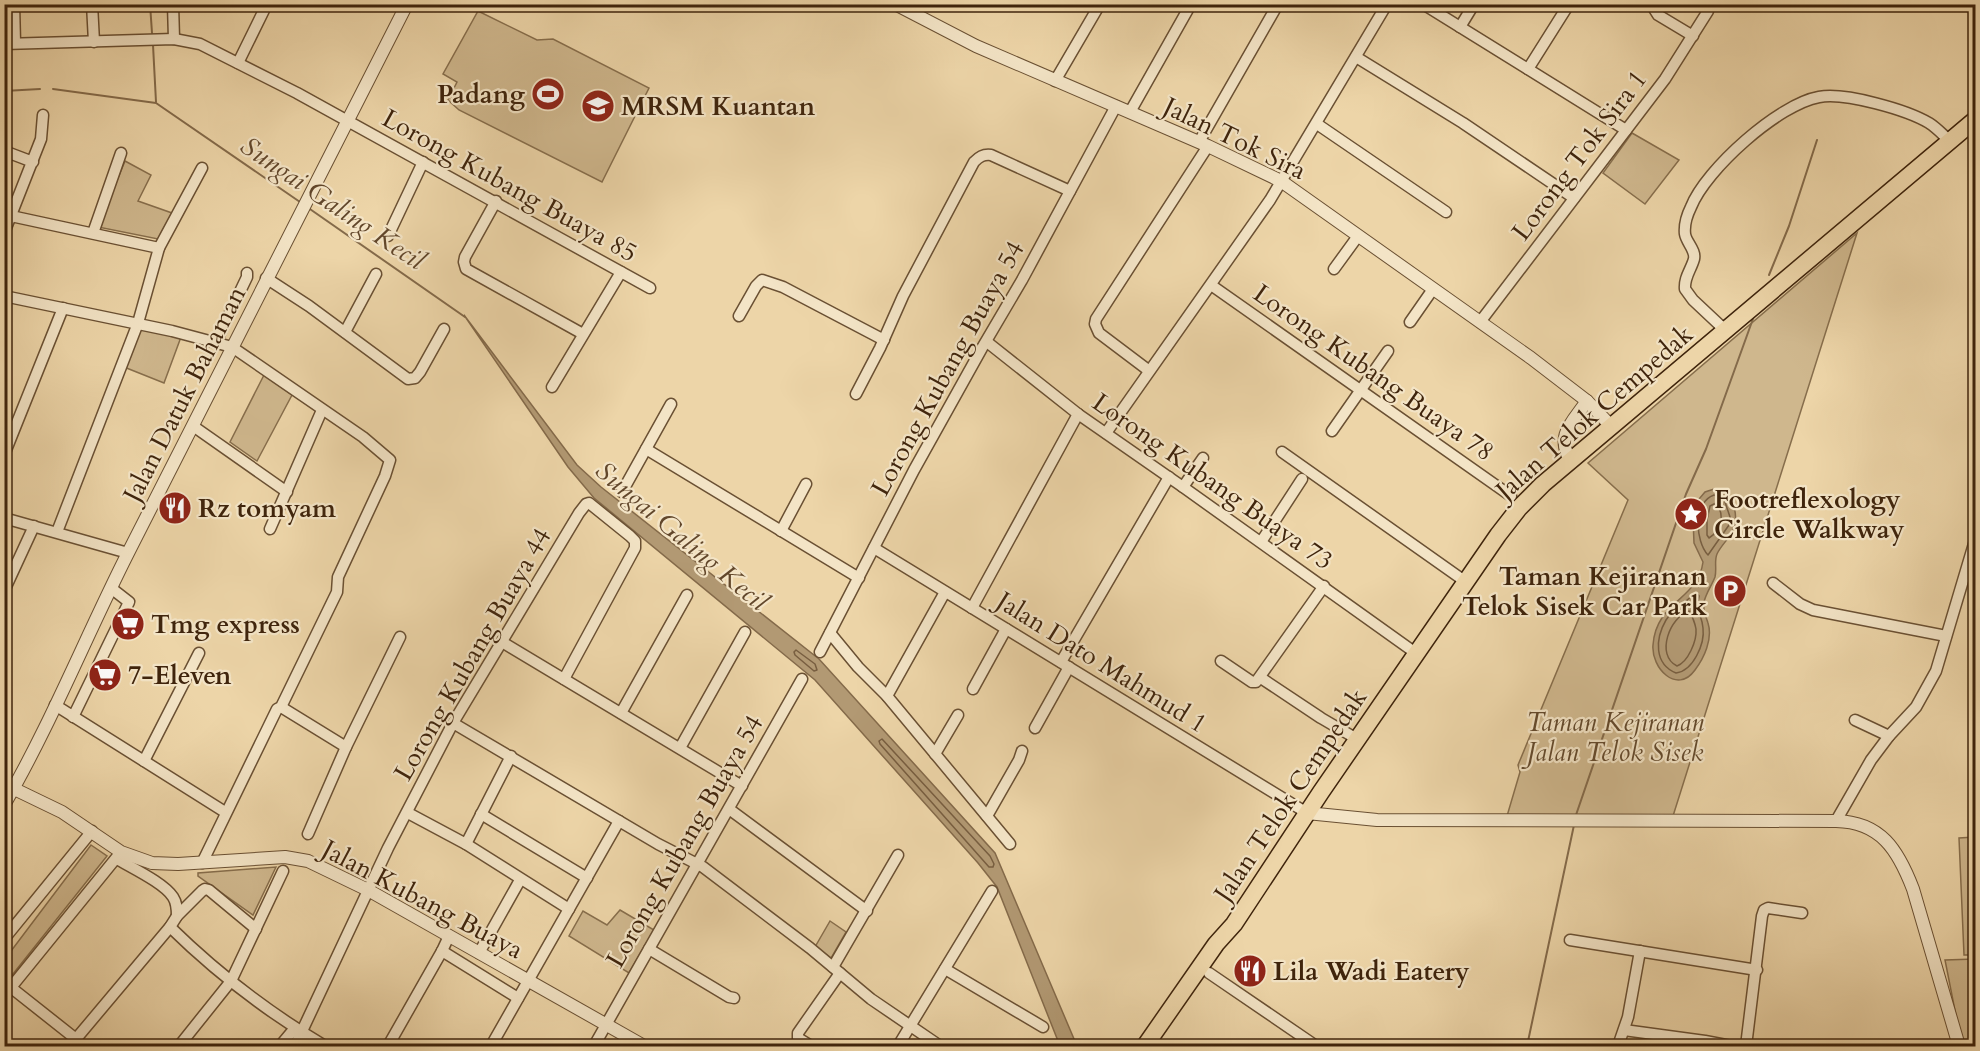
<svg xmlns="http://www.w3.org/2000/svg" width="1980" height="1051" viewBox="0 0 1980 1051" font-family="Cardo,serif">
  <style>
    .green { fill: #cfb78d; stroke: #876e4c; stroke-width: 1.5 }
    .water { fill: #b29973; stroke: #846a4a; stroke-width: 1.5 }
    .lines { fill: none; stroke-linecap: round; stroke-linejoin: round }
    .shore { stroke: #785e40; stroke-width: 1.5 }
    .stream { stroke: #846a4a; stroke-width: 2 }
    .minor-casing { stroke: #6a5033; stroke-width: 13 }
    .tertiary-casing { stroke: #6a5033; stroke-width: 14 }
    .primary-casing { stroke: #3f240c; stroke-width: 19 }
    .minor { stroke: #f3e4c6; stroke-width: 10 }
    .tertiary { stroke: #f3e4c6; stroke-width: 12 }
    .primary { stroke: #edd5a8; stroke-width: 16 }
    .labels { text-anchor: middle; stroke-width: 4.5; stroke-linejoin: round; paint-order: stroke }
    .poi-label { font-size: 26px; font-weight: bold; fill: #3f240c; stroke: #f3e4c6; text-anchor: start }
    .street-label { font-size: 26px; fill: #3f240c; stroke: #f3e4c6 }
    .park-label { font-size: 26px; font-style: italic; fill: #63492c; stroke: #f3e4c6 }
    .water-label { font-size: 27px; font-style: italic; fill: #62472b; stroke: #f3e4c6 }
  </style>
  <rect width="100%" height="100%" fill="#edd5a8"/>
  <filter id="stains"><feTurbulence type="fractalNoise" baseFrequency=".00333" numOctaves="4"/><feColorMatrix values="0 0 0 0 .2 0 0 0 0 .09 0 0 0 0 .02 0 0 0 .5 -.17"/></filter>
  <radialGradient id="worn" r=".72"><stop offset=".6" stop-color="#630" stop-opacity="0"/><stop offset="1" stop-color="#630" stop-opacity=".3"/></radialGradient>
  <g class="green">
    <polygon points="478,11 537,40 553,39 649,88 602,182 459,110 448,100 457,82 443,74"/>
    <polygon points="1632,133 1679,160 1645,204 1603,173"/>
    <polygon points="125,161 151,175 138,201 172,213 158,239 98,227"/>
    <polygon points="1857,233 1673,816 1507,816 1520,772 1518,765 1628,500 1588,463"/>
    <polygon points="139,328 181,337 164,383 124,367"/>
    <polygon points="264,375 292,395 257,461 230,442"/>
    <polygon points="1975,837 1975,955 1964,955 1959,838"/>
    <polygon points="91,845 107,856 9,979 5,974 5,959"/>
    <polygon points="276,867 253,915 198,876 198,873"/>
    <polygon points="620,910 654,930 629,973 569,936 583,911 607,925"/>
    <polygon points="830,921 846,932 831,958 815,947"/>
    <polygon points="1975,959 1975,1046 1962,1046 1945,960"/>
  </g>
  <g class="water">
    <polygon points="464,315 577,465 601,487 819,659 995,853 1077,1046 1060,1046 997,887 978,863 815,680 594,498 568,467"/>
    <path d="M1714 489C1717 490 1720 489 1723 491 1734 496 1738 517 1734 528 1731 537 1721 545 1717 554 1714 561 1717 569 1715 577 1712 585 1706 593 1704 602 1702 610 1706 616 1708 623 1713 639 1704 658 1695 670 1677 695 1651 668 1653 645 1656 601 1698 600 1703 562L1694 543 1693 518 1699 499 1705 492Z"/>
  </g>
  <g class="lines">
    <g class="shore">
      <path d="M1714 495 1724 499 1730 517 1729 525 1708 555C1695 541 1693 502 1714 495Z"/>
      <path d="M1716 503C1725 515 1722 530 1709 538L1707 535V520L1710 506Z"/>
      <path d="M1694 594 1697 593 1699 596C1695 613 1702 614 1703 628 1705 644 1693 671 1676 673 1654 664 1655 639 1666 620 1672 610 1685 603 1694 594Z"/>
      <path d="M1689 611C1692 616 1695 623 1696 629 1697 641 1688 662 1677 666 1655 655 1670 617 1689 611Z"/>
      <polygon points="796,650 815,664 817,670 814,671 795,655 794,652"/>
      <polygon points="882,739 990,856 994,864 993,867 989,867 880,744 879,741"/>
    </g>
    <g class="stream">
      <polyline points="150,4 152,33"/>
      <polyline points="153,45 156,102"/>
      <polyline points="53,89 156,103 300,202"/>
      <polyline points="4,91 40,89"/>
      <polyline points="307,207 465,317"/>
      <polyline points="1769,275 1789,226 1817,140"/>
      <polyline points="1576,815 1686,494 1706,449 1754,316"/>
      <polyline points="1527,1046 1574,825"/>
    </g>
    <defs>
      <g id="minor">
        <polyline points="14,4 15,43"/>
        <polyline points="92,4 94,42"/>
        <polyline points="173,4 174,39"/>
        <polyline points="1423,4 1626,130"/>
        <polyline points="1651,4 1658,15 1693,36"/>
        <polyline points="1460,27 1474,4"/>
        <polyline points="4,44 174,39 200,44 297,93 650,288"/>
        <polyline points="1356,57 1463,123 1574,198"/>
        <polyline points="238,63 267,4"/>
        <polyline points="1528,69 1569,4"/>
        <polyline points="1055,81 1100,4"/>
        <polyline points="1130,112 1191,4"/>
        <polyline points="1317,124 1446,212"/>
        <polyline points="1199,142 1278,4"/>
        <polyline points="4,151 33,162"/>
        <polyline points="496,201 465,257 464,262 466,269 583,334"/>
        <polyline points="11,216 159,248 138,323 57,532"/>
        <polyline points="4,233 41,139 43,115"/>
        <polyline points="93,233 121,153"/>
        <polyline points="388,236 423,162"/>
        <polyline points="159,248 202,168"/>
        <polyline points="1334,269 1358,236"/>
        <polyline points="266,278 309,306 408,379 415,378 420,372 444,329"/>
        <polyline points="1211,285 1511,496"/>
        <polyline points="4,296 172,331 232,347 363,437 390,460 385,476 338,577 337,592 281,707 277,709 202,863"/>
        <polyline points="739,316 756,286 762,280 783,287 884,340"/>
        <polyline points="1410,322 1433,289"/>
        <polyline points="1480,322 1665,79 1708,11"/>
        <path d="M1726 331 1693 300 1685 289C1684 277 1691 270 1694 259 1696 250 1686 242 1685 234 1684 225 1687 215 1691 207 1706 169 1779 104 1819 97 1845 92 1907 110 1929 123 1937 128 1943 135 1950 141"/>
        <polyline points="345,332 376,274"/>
        <polyline points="216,342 247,277 247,273"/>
        <polyline points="987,342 1078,414 1183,487 1417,654"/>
        <polyline points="1148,370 1099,333 1095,324 1096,319 1208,146"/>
        <polyline points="552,387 621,272"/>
        <path d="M856 394 880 348 903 296 974 162C979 157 983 154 991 155L1070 191"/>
        <polyline points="193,426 287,492"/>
        <polyline points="1332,431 1388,351"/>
        <polyline points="1106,433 1270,200 1387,4"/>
        <polyline points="646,449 859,578"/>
        <polyline points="1282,452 1466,582"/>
        <polyline points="4,455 63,308"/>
        <polyline points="1183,487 1203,458"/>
        <polyline points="622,492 671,404"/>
        <polyline points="4,518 128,553"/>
        <polyline points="270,529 322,410"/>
        <polyline points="781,531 806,484"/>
        <polyline points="1261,542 1302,479"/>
        <polyline points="874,548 1307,813"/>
        <polyline points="1773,583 1800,604 1813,610 1946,636"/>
        <polyline points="4,591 34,526"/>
        <polyline points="972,608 1078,414"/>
        <polyline points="830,633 858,667 887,696 1010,844"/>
        <polyline points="502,642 742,786"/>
        <polyline points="820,652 914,470 982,348 1022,280 1116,106"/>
        <polyline points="1221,661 1252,682 1256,682 1324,586"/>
        <polyline points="1061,662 1169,477"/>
        <polyline points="1261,678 1321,718 1357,739"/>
        <polyline points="973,689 1006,629"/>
        <polyline points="887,696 945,592"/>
        <polyline points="55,705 225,812"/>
        <polyline points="281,707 346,747"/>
        <polyline points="621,713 687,595"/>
        <polyline points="73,717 129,602 111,588"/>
        <polyline points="1855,720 1889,736"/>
        <polyline points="453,723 658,844 703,867 810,948 871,999 940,1046"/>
        <polyline points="1035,728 1069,667"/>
        <polyline points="680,748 745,632"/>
        <polyline points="935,754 958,715"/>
        <polyline points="144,761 199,653"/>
        <polyline points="729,809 867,911"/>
        <polyline points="408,813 466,844 569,909"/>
        <polyline points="481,814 587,878"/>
        <polyline points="987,816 1019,760 1022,751"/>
        <polyline points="1836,821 1871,760 1889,736 1916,707 1936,671 1976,537"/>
        <polyline points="308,834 346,747 400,637"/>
        <polyline points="466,844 511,756"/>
        <path d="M117 859C132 868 164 883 173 897 177 903 177 909 177 916"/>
        <path d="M170 927C217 973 269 1013 325 1046"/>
        <polyline points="4,939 92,831"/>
        <polyline points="1570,940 1757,970"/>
        <polyline points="649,949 729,997 734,998"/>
        <polyline points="442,951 518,998"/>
        <polyline points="479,953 520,880"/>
        <polyline points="833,967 898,855"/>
        <polyline points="945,969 1043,1027"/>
        <polyline points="1209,973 1316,1046"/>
        <polyline points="4,982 76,1039"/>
        <polyline points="4,996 121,852"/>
        <polyline points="1624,1030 1705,1041 1731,1046"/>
        <polyline points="70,1046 170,927 177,916 202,891 205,889 209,890 256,929"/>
        <polyline points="179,1046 231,981 283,871"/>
        <polyline points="280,1046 295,1028"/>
        <polyline points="295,1046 388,848 453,723 579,513 586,504 589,503 630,536 635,541 635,548 564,679"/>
        <polyline points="388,1046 442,951 449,936"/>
        <polyline points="491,1046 619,821"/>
        <polyline points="594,1046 802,679"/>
        <polyline points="811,1046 798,1038 798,1033 840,973"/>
        <polyline points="898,1046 992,891"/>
        <polyline points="1618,1046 1628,1017 1640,951"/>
        <polyline points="1746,1046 1762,916 1764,910 1768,908 1802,913"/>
      </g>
      <g id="tertiary">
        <polyline points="895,4 976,46 1208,146 1281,181 1531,358 1587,401 1612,427"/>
        <path d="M1571 462C1555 435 1572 423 1587 401"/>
        <polyline points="4,784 62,812 121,852 152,863 178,864 285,857 308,861 368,890 644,1046"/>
        <path d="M4 805C51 724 86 636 128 553 221 370 314 187 407 4"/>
        <path d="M1307 813 1377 820 1836 821C1881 822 1898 850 1913 889L1959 1046"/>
      </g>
      <polyline id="primary" points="1145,1046 1216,944 1234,924 1321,792 1498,535 1519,508 1543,484 1976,119"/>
    </defs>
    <use href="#minor" class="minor-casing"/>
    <use href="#tertiary" class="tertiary-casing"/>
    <use href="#primary" class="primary-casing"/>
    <use href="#minor" class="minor"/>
    <use href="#tertiary" class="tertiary"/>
    <use href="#primary" class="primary"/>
  </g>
  <defs>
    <symbol id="stadium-disc" viewBox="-11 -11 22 22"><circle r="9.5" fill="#8f2418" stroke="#f3e4c6"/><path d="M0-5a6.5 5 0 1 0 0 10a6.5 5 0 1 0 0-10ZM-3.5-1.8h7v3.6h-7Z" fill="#fff"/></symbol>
    <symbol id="school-disc" viewBox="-11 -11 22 22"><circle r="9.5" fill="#8f2418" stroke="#f3e4c6"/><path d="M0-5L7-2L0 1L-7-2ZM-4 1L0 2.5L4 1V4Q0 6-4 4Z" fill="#fff"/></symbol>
    <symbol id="restaurant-disc" viewBox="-11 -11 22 22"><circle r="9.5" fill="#8f2418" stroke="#f3e4c6"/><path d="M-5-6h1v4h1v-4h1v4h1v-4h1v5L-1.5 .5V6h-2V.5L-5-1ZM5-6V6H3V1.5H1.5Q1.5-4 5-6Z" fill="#fff"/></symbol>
    <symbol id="sight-disc" viewBox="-11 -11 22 22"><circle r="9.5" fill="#8f2418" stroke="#f3e4c6"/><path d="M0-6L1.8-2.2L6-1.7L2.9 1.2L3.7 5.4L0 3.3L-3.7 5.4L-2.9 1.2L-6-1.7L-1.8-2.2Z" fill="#fff"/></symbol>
    <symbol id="parking-disc" viewBox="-11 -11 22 22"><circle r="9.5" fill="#8f2418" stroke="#f3e4c6"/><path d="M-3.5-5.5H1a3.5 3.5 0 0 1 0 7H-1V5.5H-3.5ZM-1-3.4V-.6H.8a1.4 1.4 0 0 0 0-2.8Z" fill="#fff"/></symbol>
    <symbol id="supermarket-disc" viewBox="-11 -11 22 22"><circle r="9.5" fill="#8f2418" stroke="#f3e4c6"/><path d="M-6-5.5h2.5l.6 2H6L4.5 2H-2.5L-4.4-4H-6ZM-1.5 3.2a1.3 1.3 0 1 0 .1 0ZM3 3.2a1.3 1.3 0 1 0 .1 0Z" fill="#fff"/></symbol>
  </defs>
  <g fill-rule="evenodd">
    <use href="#stadium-disc" x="529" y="75" width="38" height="38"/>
    <use href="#school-disc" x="579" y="87" width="38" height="38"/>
    <use href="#restaurant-disc" x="156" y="489" width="38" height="38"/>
    <use href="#sight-disc" x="1672" y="495" width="38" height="38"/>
    <use href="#parking-disc" x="1711" y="572" width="38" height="38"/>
    <use href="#supermarket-disc" x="109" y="605" width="38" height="38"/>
    <use href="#supermarket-disc" x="86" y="656" width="38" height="38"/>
    <use href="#restaurant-disc" x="1231" y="952" width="38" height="38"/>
  </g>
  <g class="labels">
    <g class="poi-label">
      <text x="525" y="103" text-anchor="end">Padang</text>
      <text x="621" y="115">MRSM Kuantan</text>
      <text x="1714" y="508">Footreflexology<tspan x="1714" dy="30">Circle Walkway</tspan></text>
      <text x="198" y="517">Rz tomyam</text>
      <text x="1707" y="585" text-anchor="end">Taman Kejiranan<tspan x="1707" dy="30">Telok Sisek Car Park</tspan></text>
      <text x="151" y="633">Tmg express</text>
      <text x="128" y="684">7-Eleven</text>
      <text x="1273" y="980">Lila Wadi Eatery</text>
    </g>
    <g class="street-label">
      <text transform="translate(1235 138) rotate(26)" y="9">Jalan Tok Sira</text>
      <text transform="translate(1579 155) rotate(-53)" y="9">Lorong Tok Sira 1</text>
      <text transform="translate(510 185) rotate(29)" y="9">Lorong Kubang Buaya 85</text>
      <text transform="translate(947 368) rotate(-61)" y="9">Lorong Kubang Buaya 54</text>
      <text transform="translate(1374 372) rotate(35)" y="9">Lorong Kubang Buaya 78</text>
      <text transform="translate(184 394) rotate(-63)" y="9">Jalan Datuk Bahaman</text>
      <text transform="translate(1594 412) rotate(-41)" y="9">Jalan Telok Cempedak</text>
      <text transform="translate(1213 481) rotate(35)" y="9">Lorong Kubang Buaya 73</text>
      <text transform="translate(472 654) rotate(-60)" y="9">Lorong Kubang Buaya 44</text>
      <text transform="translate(1102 662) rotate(32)" y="9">Jalan Dato Mahmud 1</text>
      <text transform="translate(1290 795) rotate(-56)" y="9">Jalan Telok Cempedak</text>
      <text transform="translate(684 841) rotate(-60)" y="9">Lorong Kubang Buaya 54</text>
      <text transform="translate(423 899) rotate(28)" y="9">Jalan Kubang Buaya</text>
    </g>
    <g class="park-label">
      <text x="1615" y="731">Taman Kejiranan<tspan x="1615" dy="30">Jalan Telok Sisek</tspan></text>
    </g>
    <g class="water-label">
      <text transform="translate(333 203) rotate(34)" y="9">Sungai Galing Kecil</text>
      <text transform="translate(682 536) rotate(40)" y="9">Sungai Galing Kecil</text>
    </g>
  </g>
  <rect width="1980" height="1051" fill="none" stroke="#edd5a8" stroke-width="24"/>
  <rect x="6" y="6" width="1968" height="1039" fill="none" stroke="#3f240c" stroke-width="3"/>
  <rect x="12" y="12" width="1956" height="1027" fill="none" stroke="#3f240c" stroke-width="1.5"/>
  <rect width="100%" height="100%" filter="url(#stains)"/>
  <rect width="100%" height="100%" fill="url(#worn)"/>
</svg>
